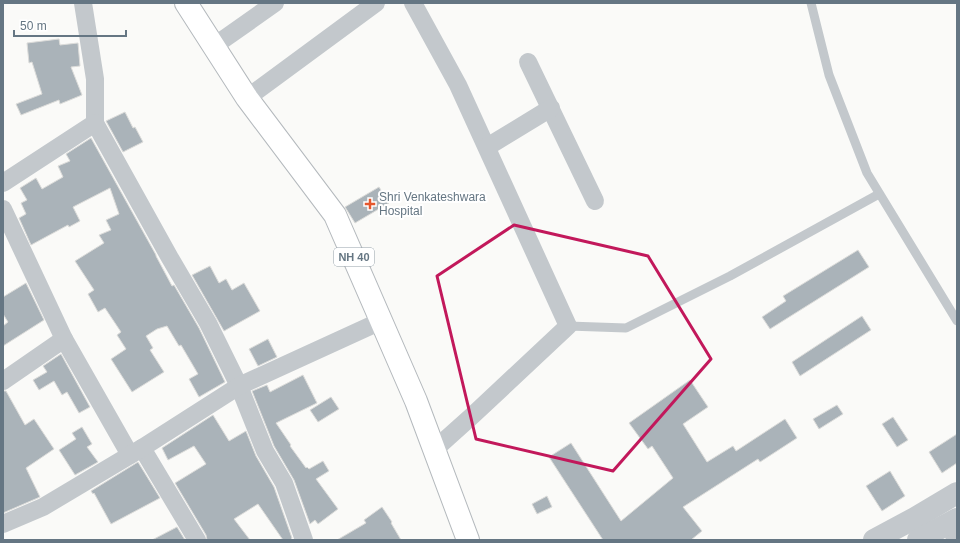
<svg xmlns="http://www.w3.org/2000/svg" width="960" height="543" viewBox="0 0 960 543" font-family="Arial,sans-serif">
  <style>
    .building { fill: #aab3b9; stroke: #dcdcda }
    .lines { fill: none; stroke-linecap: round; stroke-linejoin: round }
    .trunk-casing { stroke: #b4b9bd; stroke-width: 24 }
    .service { stroke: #c3c8cc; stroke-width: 9 }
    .minor { stroke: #c3c8cc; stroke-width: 18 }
    .tertiary { stroke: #c3c8cc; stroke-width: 22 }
    .trunk { stroke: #fff; stroke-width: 22 }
    .marked { fill: none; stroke: #c2185b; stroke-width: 3; stroke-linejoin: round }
    .poi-dot { fill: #e4572e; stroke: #fff; stroke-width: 1.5 }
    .labels { text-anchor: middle; stroke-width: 4; stroke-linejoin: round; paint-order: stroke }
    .shield { fill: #fff; stroke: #939fa8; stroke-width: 1 }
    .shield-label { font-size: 11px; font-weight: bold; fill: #657683 }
    .poi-label { font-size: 12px; fill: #657683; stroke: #fff; text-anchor: start }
  </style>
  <rect width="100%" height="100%" fill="#fafaf8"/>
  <g class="building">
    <polygon points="59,39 60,45 78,43 80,66 71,67 82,95 60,104 59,100 21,115 16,104 42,94 32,62 29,63 27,43"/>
    <polygon points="125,112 133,128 135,127 143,142 123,152 106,121"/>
    <polygon points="91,138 156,255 156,256 172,286 174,285 199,328 225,382 199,397 189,379 198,374 181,345 179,346 167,326 157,329 146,336 153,348 150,350 164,372 132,392 111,359 126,349 117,335 121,332 105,308 98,312 88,294 94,290 75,261 104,243 99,235 111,230 106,220 119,214 110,188 73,207 80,221 69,227 68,225 31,245 19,218 26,214 21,203 27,200 20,188 36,178 42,189 63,177 58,166 70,161 66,154"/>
    <polygon points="379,187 389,203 355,223 345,207"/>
    <polygon points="858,250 869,267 770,329 762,317 786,301 783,296"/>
    <polygon points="210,266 219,283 226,279 232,290 244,283 260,311 224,331 192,275"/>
    <polygon points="26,283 44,320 3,346 3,326 8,322 3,314 3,297"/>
    <polygon points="862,316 871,330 800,376 792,362"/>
    <polygon points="268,339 277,357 258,366 249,349"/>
    <polygon points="61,354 90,407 79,413 67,392 62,395 54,381 39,390 33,380 47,372 43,366"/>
    <polygon points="303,375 317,403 276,423 291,445 290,446 306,468 307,467 309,469 323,461 329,471 316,479 338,509 318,524 315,520 310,524 294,480 274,446 252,391 267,385 270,392"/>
    <polygon points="690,380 708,407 683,424 707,462 733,446 736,451 785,419 797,438 760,462 758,459 683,507 702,531 691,540 603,540 549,457 571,443 621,521 673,478 652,446 648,449 629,423"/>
    <polygon points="3,391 6,391 25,425 34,419 54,449 26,468 40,497 3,513"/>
    <polygon points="331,397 339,409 318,422 310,410"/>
    <polygon points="837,405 843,414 819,429 813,419"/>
    <polygon points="213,415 229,441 246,431 256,456 274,487 292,538 290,540 283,540 258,504 234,519 250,540 207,540 206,535 175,483 206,464 194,446 168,460 162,448"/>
    <polygon points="893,417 908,440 897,447 882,424"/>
    <polygon points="82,427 92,444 87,447 98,462 75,475 59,450 76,439 72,433"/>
    <polygon points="957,434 957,463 942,473 929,452"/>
    <polygon points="138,462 160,498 111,524 94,493 93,494 91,491"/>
    <polygon points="890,471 905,496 882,511 866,486"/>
    <polygon points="547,496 552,507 537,514 532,504"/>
    <polygon points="382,507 392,522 391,523 401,540 337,540 366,523 364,520"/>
    <polygon points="177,527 185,540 152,540"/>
  </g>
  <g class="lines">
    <defs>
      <polyline id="trunk" points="186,3 247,98 335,215 416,401 468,540"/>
    </defs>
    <use href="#trunk" class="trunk-casing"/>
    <g class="service">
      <polyline points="811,3 829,75 867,173 957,321"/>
      <polyline points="568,326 626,328 730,276 879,194"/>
    </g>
    <g class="minor">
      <polyline points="83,3 95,79 95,123 170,258 208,323 239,386 265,451 284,483 304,540"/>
      <polyline points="413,3 458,85 568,326 473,415 434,450"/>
      <polyline points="214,46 275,3"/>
      <polyline points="528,62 595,201"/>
      <polyline points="247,98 376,3"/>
      <polyline points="487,147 551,108"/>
      <polyline points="3,183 95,123"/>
      <polyline points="3,209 64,339"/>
      <polyline points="3,381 64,339 130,455"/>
      <polyline points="142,448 197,540"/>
      <polyline points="3,524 43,507 142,448 239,386 381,321"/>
      <polyline points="949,524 956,540"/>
    </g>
    <g class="tertiary">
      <polyline points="874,540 915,518 957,493"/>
      <polyline points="918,540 957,519"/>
    </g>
    <use href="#trunk" class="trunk"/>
  </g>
  <path class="marked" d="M514 225 648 256 711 359 613 471 476 439 437 276Z"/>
  <path class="poi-dot" d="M368 198h4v4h4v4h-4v4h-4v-4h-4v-4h4z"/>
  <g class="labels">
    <rect class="shield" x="334" y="248" width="40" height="18" rx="3"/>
    <g class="shield-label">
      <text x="354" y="261">NH 40</text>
    </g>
    <g class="poi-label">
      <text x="379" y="201">Shri Venkateshwara<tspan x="379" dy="14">Hospital</tspan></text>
    </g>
  </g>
  <rect width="960" height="543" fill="none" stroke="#657683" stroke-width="8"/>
  <path d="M14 30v6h112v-6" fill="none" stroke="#657683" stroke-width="2"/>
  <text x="20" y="30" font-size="12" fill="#657683" stroke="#ffffff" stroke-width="3" paint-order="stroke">50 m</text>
</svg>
